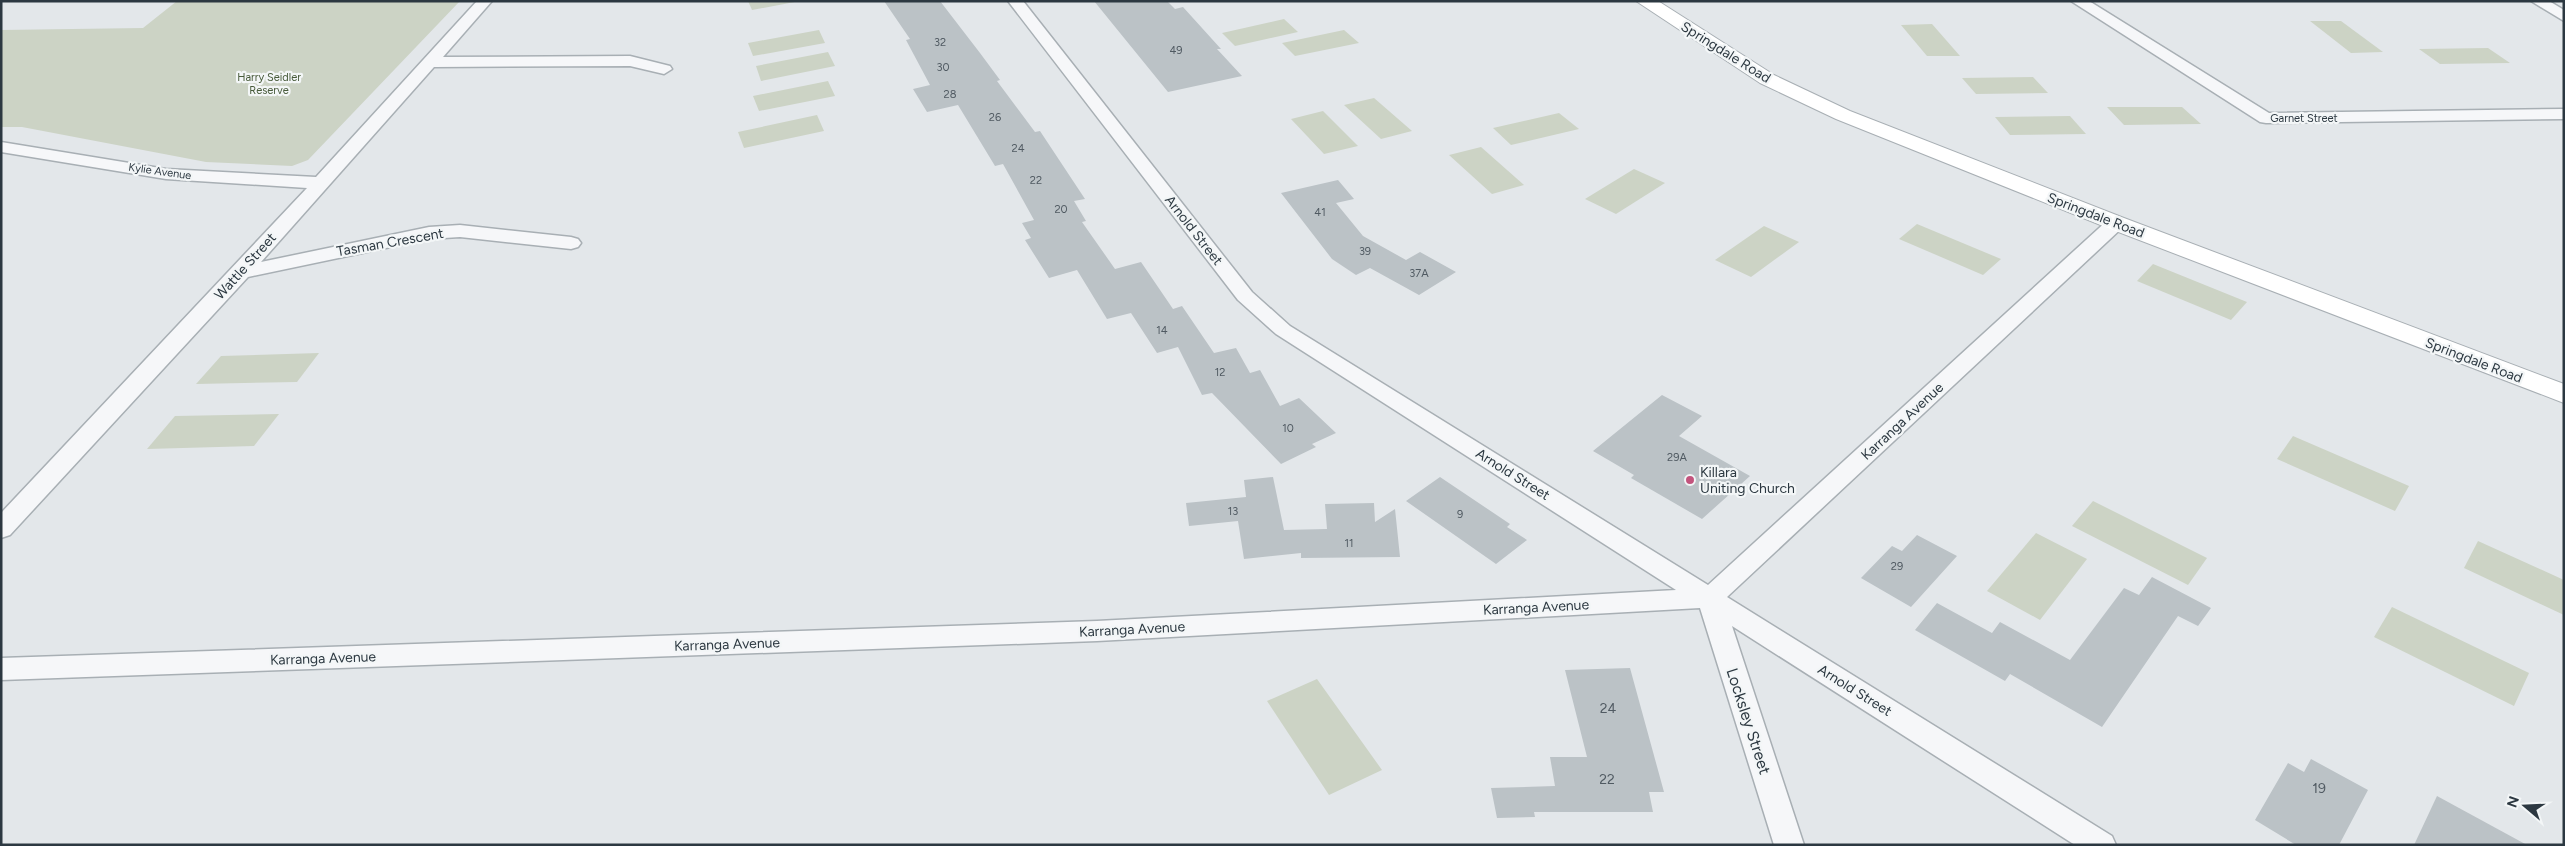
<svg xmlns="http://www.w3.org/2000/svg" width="2565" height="846" viewBox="0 0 2565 846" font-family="Figtree,sans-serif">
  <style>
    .green { fill: #ccd3c5 }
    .building { fill: #bbc2c6 }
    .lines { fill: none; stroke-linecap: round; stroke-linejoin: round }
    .street-casing { stroke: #a8afb4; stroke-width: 3 }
    .secondary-casing { stroke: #a8afb4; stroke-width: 2 }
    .street { fill: #f6f7f9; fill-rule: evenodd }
    .secondary { fill: #fff; fill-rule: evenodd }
    .poi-dot { fill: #c3547d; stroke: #f3f6f7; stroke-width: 2 }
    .labels { text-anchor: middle; stroke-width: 4.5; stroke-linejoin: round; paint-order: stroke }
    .number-label { font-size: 11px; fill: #505a62 }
    .far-park-label { font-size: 11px; fill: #485b3b; stroke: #f3f6f7 }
    .far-street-label { font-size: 11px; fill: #2c3841; stroke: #f3f6f7 }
    .street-label { font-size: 14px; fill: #2c3841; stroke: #f3f6f7 }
    .poi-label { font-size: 14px; fill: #2c3841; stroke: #f3f6f7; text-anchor: start }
    .near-number-label { font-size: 14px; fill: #505a62 }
    .near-street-label { font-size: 16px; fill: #2c3841; stroke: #f3f6f7 }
  </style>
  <rect width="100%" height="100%" fill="#e3e7ea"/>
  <g class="green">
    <polygon points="177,1 460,1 308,160 292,166 206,162 22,127 1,127 1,30 143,28"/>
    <polygon points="748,1 800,1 752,10"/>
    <polygon points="1284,19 1298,32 1235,46 1222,33"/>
    <polygon points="2310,21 2341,21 2383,52 2351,53"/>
    <polygon points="1932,24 1960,56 1927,56 1901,25"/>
    <polygon points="819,30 825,43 753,56 748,43"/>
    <polygon points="1344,30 1359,43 1295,56 1282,43"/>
    <polygon points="2488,48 2510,63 2440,64 2419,49"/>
    <polygon points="828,52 835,66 761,81 756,66"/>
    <polygon points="2033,77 2048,93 1976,94 1962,78"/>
    <polygon points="828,81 835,96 759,111 753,96"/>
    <polygon points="1374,98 1412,131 1381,139 1344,105"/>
    <polygon points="2182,107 2201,124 2124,125 2107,107"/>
    <polygon points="1323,111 1358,146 1324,154 1291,119"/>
    <polygon points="1559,113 1579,129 1511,145 1493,128"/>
    <polygon points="817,115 824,131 744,148 738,132"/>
    <polygon points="2070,116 2086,134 2010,135 1995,117"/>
    <polygon points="1481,147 1524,185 1492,194 1449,155"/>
    <polygon points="1634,169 1665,183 1616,214 1585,199"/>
    <polygon points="1917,224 2001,259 1983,275 1899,239"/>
    <polygon points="1764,226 1799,242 1751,277 1715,260"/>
    <polygon points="2153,264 2247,302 2231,320 2137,281"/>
    <polygon points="319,353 297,382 196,384 221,356"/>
    <polygon points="279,414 254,446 147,449 175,416"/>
    <polygon points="2293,436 2409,486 2395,511 2277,459"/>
    <polygon points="2093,501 2207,558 2188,585 2072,526"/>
    <polygon points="2036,533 2087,559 2040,620 1987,591"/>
    <polygon points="2478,541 2564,580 2564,615 2464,568"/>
    <polygon points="2392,607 2529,673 2514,706 2374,637"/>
    <polygon points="1317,679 1382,770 1329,795 1267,701"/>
  </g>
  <g class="building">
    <polygon points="884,1 940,1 980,53 1000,80 997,81 1035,132 1040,131 1085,199 1074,201 1086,221 1082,222 1115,269 1141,262 1173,309 1182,306 1214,353 1236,348 1250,373 1260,370 1280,406 1299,398 1336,433 1312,444 1316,447 1281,464 1212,393 1202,395 1178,347 1157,353 1131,313 1107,319 1077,270 1049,278 1025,240 1031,238 1022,223 1034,220 1003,164 995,166 958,105 927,112 913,89 930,85 906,40 910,39"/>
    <polygon points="1094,1 1167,1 1175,9 1183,7 1221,49 1217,49 1242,76 1168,92"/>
    <polygon points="1338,180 1354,199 1336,203 1363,236 1406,260 1420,252 1456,272 1419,295 1370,268 1356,275 1332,259 1281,193"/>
    <polygon points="1662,395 1702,416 1679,436 1750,476 1702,519 1631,478 1634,475 1593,451"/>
    <polygon points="1273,477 1284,530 1327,529 1325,504 1374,503 1375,522 1395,509 1400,557 1301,558 1301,553 1244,559 1238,521 1189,526 1186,503 1246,497 1244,480"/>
    <polygon points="1440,477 1510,524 1507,527 1527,540 1496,564 1406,501"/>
    <polygon points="1917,535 1957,556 1911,607 1861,578 1892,546 1902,551"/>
    <polygon points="2152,577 2211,608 2198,626 2178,616 2102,727 2010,674 2005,681 1915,630 1937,603 1992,633 2000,622 2070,660 2124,588 2139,595"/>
    <polygon points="1630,668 1664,792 1649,792 1653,812 1534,812 1535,817 1497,818 1491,788 1555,786 1550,757 1587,757 1565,670"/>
    <polygon points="2311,759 2368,790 2339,845 2296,845 2255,820 2288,763 2304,772"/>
    <polygon points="2437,796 2527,845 2414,845"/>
  </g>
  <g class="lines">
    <defs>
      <g id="street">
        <polygon points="477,1 492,1 443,57 630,56 670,66 672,69 664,74 630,66 434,67 261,262 429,227 460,225 571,237 578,239 581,243 578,247 571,249 460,237 429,239 248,277 10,535 1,538 1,513 307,188 166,179 1,152 1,142 166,169 316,177"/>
        <polygon points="1008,1 1023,1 1252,292 1290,326 1708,585 2109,219 2123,219 2125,223 2123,227 1727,597 2112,836 2116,845 2075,845 1732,626 1804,845 1774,845 1700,608 1097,641 1,680 1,658 1097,621 1676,590 1276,334 1238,300"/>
        <polygon points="2071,1 2089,1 2269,113 2564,109 2564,119 2266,123 2260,122"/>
        <polygon points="2531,1 2549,1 2564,10 2564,21"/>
      </g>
      <polygon id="secondary" points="1636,1 1658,1 1774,75 1850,111 2124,218 2564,384 2564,403 2108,228 1836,119 1760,83"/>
    </defs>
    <use href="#street" class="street-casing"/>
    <use href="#secondary" class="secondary-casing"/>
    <use href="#street" class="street"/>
    <use href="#secondary" class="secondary"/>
  </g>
  <circle class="poi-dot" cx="1690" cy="480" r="5"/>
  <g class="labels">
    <g class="number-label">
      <text x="940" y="46">32</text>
      <text x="1176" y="54">49</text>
      <text x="943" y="71">30</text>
      <text x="950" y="98">28</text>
      <text x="995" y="121">26</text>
      <text x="1018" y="152">24</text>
      <text x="1036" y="184">22</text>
      <text x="1061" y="213">20</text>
      <text x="1320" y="216">41</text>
      <text x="1365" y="255">39</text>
      <text x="1419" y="277">37A</text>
      <text x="1162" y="334">14</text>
      <text x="1220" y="376">12</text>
      <text x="1288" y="432">10</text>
      <text x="1677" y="461">29A</text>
      <text x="1233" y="515">13</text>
      <text x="1460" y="518">9</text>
      <text x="1349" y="547">11</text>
      <text x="1897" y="570">29</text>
    </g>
    <g class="far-park-label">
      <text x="269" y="81">Harry Seidler<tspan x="269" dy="13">Reserve</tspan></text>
    </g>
    <g class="far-street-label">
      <text x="2304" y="122">Garnet Street</text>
      <text transform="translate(160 171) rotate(8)" y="4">Kylie Avenue</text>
    </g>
    <g class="street-label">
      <text transform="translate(1726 52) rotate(32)" y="5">Springdale Road</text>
      <text transform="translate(2096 215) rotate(21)" y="5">Springdale Road</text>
      <text transform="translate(1194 230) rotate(52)" y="5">Arnold Street</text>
      <text transform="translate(390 242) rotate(-10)" y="5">Tasman Crescent</text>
      <text transform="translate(245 266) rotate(-48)" y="5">Wattle Street</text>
      <text transform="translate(2474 360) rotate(21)" y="5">Springdale Road</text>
      <text transform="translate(1902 421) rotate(-43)" y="5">Karranga Avenue</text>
      <text transform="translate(1513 474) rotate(32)" y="5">Arnold Street</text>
      <text transform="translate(1536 607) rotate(-3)" y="5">Karranga Avenue</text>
      <text transform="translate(1132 629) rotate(-3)" y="5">Karranga Avenue</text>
      <text transform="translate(727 644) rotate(-2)" y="5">Karranga Avenue</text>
      <text transform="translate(323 658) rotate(-2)" y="5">Karranga Avenue</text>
      <text transform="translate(1855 690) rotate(32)" y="5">Arnold Street</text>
    </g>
    <g class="poi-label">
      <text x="1700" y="477">Killara<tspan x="1700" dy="16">Uniting Church</tspan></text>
    </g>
    <g class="near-number-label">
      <text x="1608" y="713">24</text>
      <text x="1607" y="784">22</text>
      <text x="2319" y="793">19</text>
    </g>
    <g class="near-street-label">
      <text transform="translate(1749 721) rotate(72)" y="6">Locksley Street</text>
    </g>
  </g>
  <rect width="2565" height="846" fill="none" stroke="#2c3841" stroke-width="5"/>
  <g transform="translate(2525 806) rotate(289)" stroke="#f3f6f7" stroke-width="4" paint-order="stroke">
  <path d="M0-4L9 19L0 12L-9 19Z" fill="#2c3841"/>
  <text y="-8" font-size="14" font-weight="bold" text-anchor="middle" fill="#2c3841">N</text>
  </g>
</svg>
